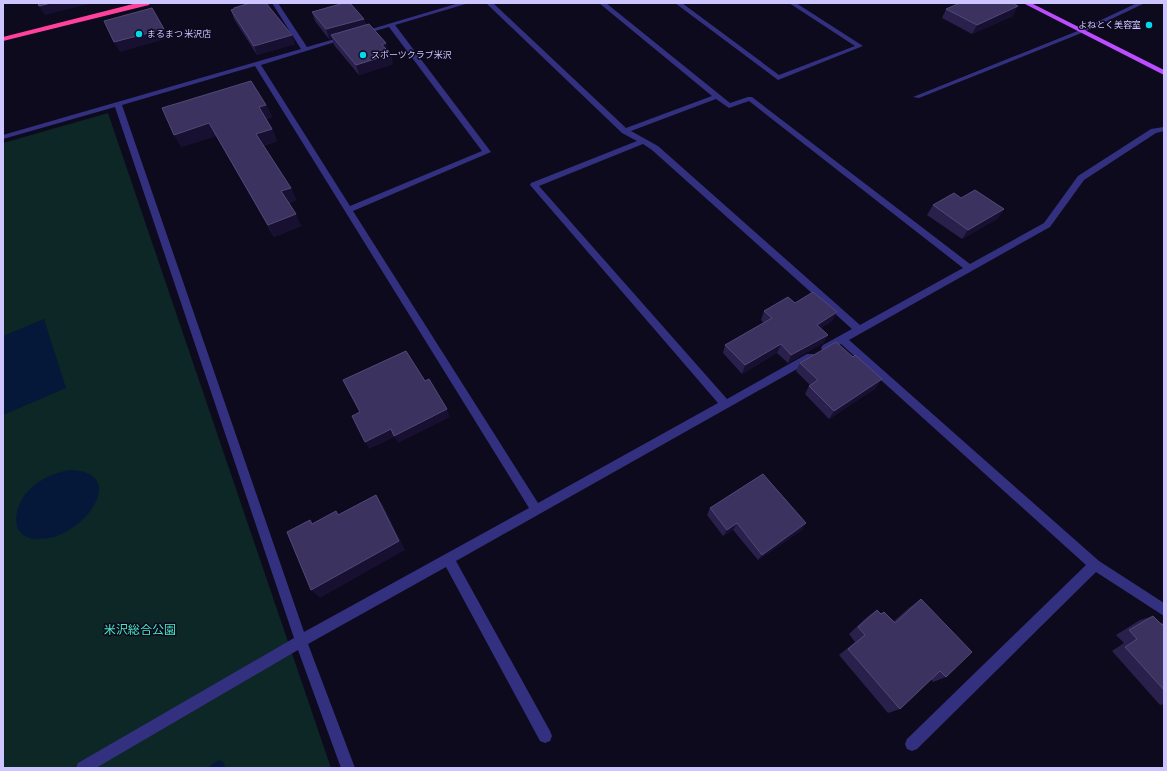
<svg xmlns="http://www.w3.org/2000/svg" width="1167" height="771" viewBox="0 0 1167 771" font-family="'Asap Condensed','Noto Sans JP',sans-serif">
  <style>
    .green { fill: #0c2726 }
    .water { fill: #05183a }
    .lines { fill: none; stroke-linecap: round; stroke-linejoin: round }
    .stream { fill: #05183a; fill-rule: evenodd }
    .minor { fill: #333080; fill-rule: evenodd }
    .major { fill: #bc4cff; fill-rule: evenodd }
    .highway { fill: #ff409c; fill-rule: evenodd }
    .wall { fill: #29204c }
    .shaded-wall { fill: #171031 }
    .building { fill: #3b3260; stroke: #524979 }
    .poi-dot { fill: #00d9f0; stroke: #0d0a1d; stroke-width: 1.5 }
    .labels { text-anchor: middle; stroke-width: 3; stroke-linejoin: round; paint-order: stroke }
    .far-poi-label { font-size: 9px; fill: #ccc5ff; stroke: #0d0a1d; text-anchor: start }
    .near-park-label { font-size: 12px; fill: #48e8c0; stroke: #0d0a1d }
  </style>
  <rect width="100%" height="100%" fill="#0d0a1d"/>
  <polygon class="green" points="108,113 331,768 3,768 3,143"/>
  <g class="water">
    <polygon points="44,319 66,388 3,415 3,336"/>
    <path d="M68 470C132 470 84 539 40 539 9 540 12 509 28 491 39 479 53 474 68 470Z"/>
  </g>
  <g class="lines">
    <polygon class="stream" points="219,760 223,762 225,766 224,768 210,768 212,764"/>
    <g class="minor">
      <path d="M272 3H278L307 47 345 36 348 38 261 65 350 206 482 151 389 27 361 35 358 33 459 3H469L395 25 491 152 353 211 538 503 718 403 530 185 531 183 637 141 622 133 486 3H493L626 128 712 96 599 3H606L730 103 748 97H752L970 264 1044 223 1078 176 1151 129 1164 127V131L1156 133 1084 180 1050 227 849 340 1099 561 1164 603V616L1096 572 917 749 912 751 907 749 905 744 907 739 1086 565 841 344 829 351H823L821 348 823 345 852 329 652 150 643 144 539 186 727 399 807 354H813L815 357 813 360 456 561 550 731 552 736 550 741 545 743 540 741 446 567 308 644 355 768H341L298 650 96 768H76L78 763 294 638 115 107 3 139V135L301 49ZM255 66 529 508 304 632 122 105ZM716 99 729 108 749 101 963 268 860 325 658 146 631 131Z"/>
      <polygon points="675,3 682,3 779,75 855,46 789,3 796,3 863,46 778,80"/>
      <polygon points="1137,3 1145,3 1084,32 919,98 913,97 1080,30"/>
    </g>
    <polygon class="major" points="1023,3 1031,3 1164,70 1164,75"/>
    <polygon class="highway" points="137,3 150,3 149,5 3,41 3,37"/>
  </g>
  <g class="wall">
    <polygon points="946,9 1013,16 972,34 942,18"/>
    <polygon points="231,10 295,44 257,55 234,19"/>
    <polygon points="312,12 364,19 366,25 388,51 393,64 359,75 334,45 332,38 329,39 315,21"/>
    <polygon points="266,105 272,117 266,119 272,129 277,141 263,146 291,188 296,200 289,203 301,226 274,237 216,136 181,147"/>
    <polygon points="961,198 1004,209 997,219 962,239 927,215 933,205"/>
    <polygon points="795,303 837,312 832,321 821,328 828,335 823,343 788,363 777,353 742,374 723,353 725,345 764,323 761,320 764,311"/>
    <polygon points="853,357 876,388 829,419 805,394 809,386 810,385 796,371 800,363"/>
    <polygon points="710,508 802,530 758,560 733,530 723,536 707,515"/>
    <polygon points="921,599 946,677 933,682 931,679 900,709 888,713 839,655 855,642 849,634 867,617 877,610 881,614 884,612 894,621 910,607"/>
    <polygon points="1153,616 1160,623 1164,622 1164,704 1160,705 1112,651 1124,643 1116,635 1140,620"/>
  </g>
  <g class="shaded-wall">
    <polygon points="51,3 93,3 45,15 39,6"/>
    <polygon points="1018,6 1013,16 972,34 977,25"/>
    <polygon points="364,19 367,28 331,35 332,38 329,39 326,29"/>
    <polygon points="164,29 169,38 120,52 114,42"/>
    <polygon points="292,35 295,44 257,55 254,46"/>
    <polygon points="386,43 389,53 382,45"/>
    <polygon points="391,54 393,64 359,75 356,65"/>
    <polygon points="266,105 272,117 264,119 259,107"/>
    <polygon points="209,123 216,136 181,147 174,135"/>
    <polygon points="272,129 277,141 262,146 256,134"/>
    <polygon points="291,188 296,200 287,203 281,191"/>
    <polygon points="1004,209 997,219 962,239 968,230"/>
    <polygon points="296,214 301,226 274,237 268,225"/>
    <polygon points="837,312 832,321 813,333 817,325"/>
    <polygon points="828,335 823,343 788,363 791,355"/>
    <polygon points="781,344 777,353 742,374 745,365"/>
    <polygon points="882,379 876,388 829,419 834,411"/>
    <polygon points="447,409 450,417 398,443 394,436"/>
    <polygon points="391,429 395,437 369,449 365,442"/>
    <polygon points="376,495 383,505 405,550 320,598 311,590"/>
    <polygon points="737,523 733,530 723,536 727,530"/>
    <polygon points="806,523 802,530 758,560 762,555"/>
  </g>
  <g class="building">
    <polygon points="38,3 51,3 39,6"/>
    <polygon points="250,3 266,3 292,35 254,46 231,10 234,9 234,8"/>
    <polygon points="344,3 350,3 364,19 326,29 312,12"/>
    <polygon points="960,3 1012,3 1018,6 977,25 946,9"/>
    <polygon points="152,8 164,29 114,42 104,21"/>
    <polygon points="369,24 386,43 382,45 391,54 356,65 331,35"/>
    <polygon points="251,81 266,105 259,107 272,129 256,134 291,188 281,191 296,214 268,225 209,123 174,135 162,108"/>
    <polygon points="975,190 1004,209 968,230 933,205 954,193 961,198"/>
    <polygon points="813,292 837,312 817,325 828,335 791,355 781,344 745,365 725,345 772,318 764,311 788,297 795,303"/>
    <polygon points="836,342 853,357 855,355 882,379 834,411 809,386 818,380 800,363"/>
    <polygon points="406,351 425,381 429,379 447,409 394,436 391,429 365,442 352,416 360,412 343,380"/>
    <polygon points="763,474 806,523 762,555 737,523 727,530 710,508"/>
    <polygon points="376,495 399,541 311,590 287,532 310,520 312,524 336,511 338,515"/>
    <polygon points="921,599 972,652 946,677 940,671 900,709 848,649 865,635 858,627 877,610 881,614 884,612 895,623"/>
    <polygon points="1153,616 1162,625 1164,624 1164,690 1125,647 1137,639 1129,630"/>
  </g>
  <g class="poi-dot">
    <circle cx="1149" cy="25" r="4"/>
    <circle cx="139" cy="34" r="4"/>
    <circle cx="363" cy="55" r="4"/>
  </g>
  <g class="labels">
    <g class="far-poi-label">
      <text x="1141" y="28" text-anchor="end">よねとく美容室</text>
      <text x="147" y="37">まるまつ 米沢店</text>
      <text x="371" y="58">スポーツクラブ米沢</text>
    </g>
    <g class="near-park-label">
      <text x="140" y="634">米沢総合公園</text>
    </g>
  </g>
  <rect width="1167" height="771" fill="none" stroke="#ccc5ff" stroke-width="8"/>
</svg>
